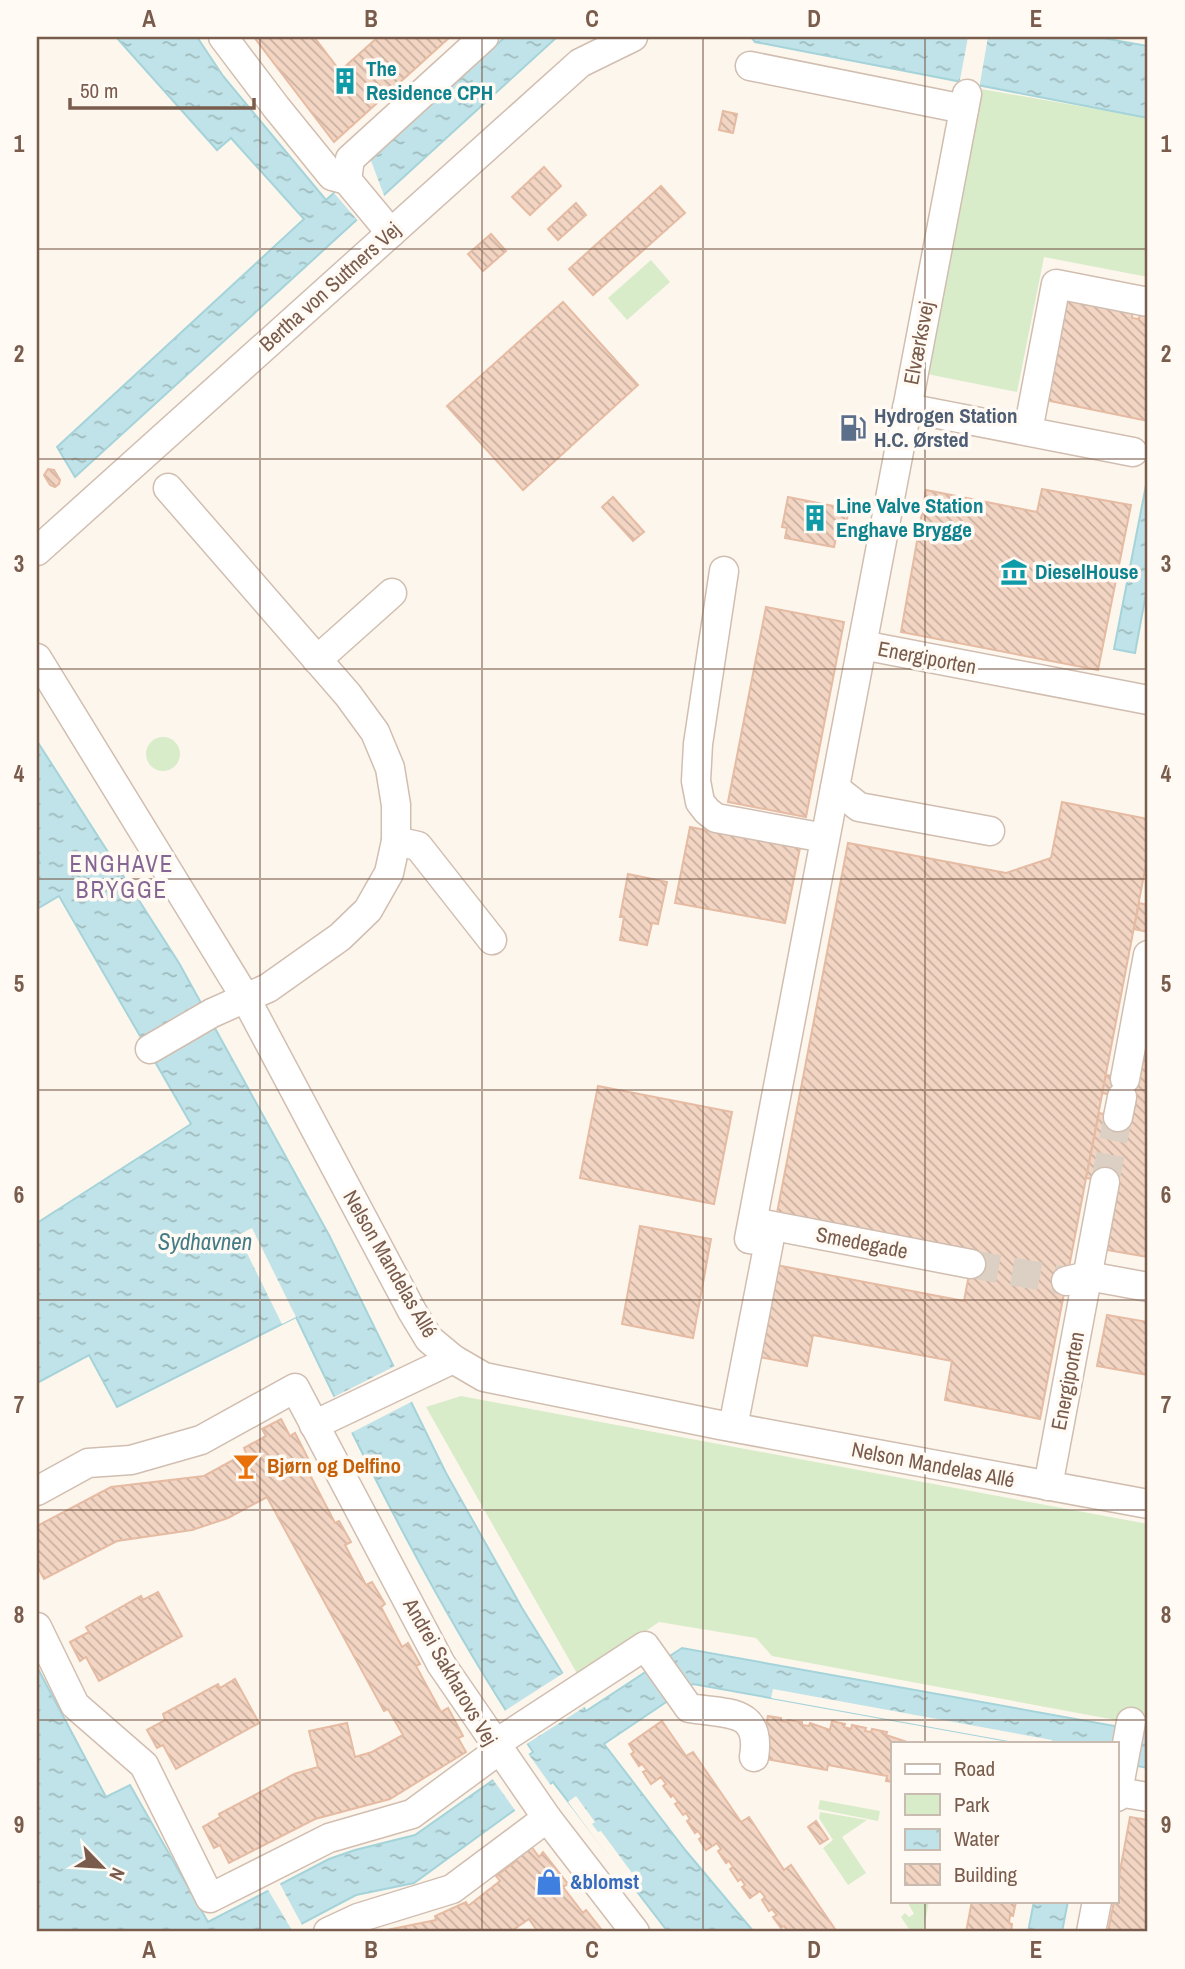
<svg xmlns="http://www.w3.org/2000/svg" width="1185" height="1969" viewBox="0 0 1185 1969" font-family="'Archivo Narrow',sans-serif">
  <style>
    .green { fill: #d8ecc9 }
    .water { fill: url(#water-ripples); stroke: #a5d3da; stroke-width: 2 }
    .pier { fill: #fdf6ec }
    .building { fill: url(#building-back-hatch); stroke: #e6bba3; stroke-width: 2 }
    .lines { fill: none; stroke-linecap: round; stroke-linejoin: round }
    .minor-tunnel { stroke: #dcd0c4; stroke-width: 28; stroke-dasharray: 28 14; stroke-linecap: butt }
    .minor-casing { stroke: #d1beb0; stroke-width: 31 }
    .minor { stroke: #fff; stroke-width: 28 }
    .grid { fill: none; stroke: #7a5c4d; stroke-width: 2; stroke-opacity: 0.55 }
    .labels { text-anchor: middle; stroke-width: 7; stroke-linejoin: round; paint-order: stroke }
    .culture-label { font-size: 21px; font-weight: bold; fill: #0d838f; stroke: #fffaf3; text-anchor: start }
    .street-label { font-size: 21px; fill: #7a5c4d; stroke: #fffaf3 }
    .service-label { font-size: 21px; font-weight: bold; fill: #4e5e75; stroke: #fffaf3; text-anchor: start }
    .food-label { font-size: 21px; font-weight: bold; fill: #c56008; stroke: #fffaf3; text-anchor: start }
    .shop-label { font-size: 21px; font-weight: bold; fill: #366cbe; stroke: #fffaf3; text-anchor: start }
    .neighbourhood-label { font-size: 23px; letter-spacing: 2px; fill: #846695; stroke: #fffaf3 }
    .water-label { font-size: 23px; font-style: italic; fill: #437c86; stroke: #fffaf3 }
    .neatline { fill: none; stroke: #7a5c4d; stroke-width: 2.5 }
    .grid-label { font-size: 23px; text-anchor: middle; font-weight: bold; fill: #7a5c4d }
  </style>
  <defs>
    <pattern id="water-ripples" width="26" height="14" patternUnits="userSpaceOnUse" patternTransform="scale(1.75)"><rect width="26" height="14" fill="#bfe3e8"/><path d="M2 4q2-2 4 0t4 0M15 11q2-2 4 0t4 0" fill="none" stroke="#a0bbbe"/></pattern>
    <pattern id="building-back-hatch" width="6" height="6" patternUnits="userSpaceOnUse" patternTransform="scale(1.75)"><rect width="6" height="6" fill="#f3d5c3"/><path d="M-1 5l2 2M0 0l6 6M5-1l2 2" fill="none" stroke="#cab0a1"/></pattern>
  </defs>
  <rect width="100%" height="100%" fill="#fdf6ec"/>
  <g class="green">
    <polygon points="981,89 1148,118 1148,277 1044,257 1017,392 927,374"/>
    <polygon points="651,260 670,282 627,320 608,298"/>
    <circle cx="163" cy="754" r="17"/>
    <polygon points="461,1396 1148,1524 1148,1726 772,1656 756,1638 659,1622 579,1677 426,1407"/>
    <polygon points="820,1800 880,1811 878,1821 818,1809"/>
    <polygon points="820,1812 867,1820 842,1837 866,1873 848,1885 823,1848 833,1840 819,1818"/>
    <polygon points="911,1901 929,1901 923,1932 911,1932 901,1917 905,1913 909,1917 914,1914 908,1903"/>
  </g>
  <g class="water">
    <polygon points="116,37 197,37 223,76 326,200 505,37 557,37 75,477 57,447 304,219 231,138 217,150"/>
    <polygon points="751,37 1097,37 1148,46 1148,118 755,42"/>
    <polygon points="1148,475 1148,583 1135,653 1114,649"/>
    <path d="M37 741 179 963 329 1235 446 1473 522 1608 586 1711 682 1648 1148 1732V1768L1117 1762V1743H1020L693 1684 604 1744 686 1851 754 1932H668L553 1782 414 1883 356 1895 286 1932H37V1667L106 1797 130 1785 208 1922 329 1859 355 1850 415 1835 533 1752C441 1615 367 1466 296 1317L117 1407 89 1355 37 1383V1223L191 1124 59 896 37 909V865L40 863 37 858Z"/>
    <polygon points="1034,1901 1068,1901 1062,1932 1028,1932"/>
  </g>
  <g class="pier">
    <polygon points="968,37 988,37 979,89 959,85"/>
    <polygon points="370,158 385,198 359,222 334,193"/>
    <polygon points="252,1228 296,1317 282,1324 238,1235"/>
    <polygon points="395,1366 413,1401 349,1434 332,1398"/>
    <polygon points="565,1672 586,1706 525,1745 503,1712"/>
    <polygon points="773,1689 1052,1740 1051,1743 1020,1743 771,1698"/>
    <polygon points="527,1752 552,1787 517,1813 492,1778"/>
    <polygon points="576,1796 595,1822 592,1824 598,1832 601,1831 635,1877 628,1883 568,1802"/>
    <polygon points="279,1882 303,1927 293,1932 267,1888"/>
  </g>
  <g class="building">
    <polygon points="254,37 314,37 340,71 378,37 450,37 334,142"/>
    <polygon points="723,111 737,114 733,133 719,130"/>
    <polygon points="544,167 561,186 530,215 512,197"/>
    <polygon points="661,186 685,213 593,295 569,269"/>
    <polygon points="576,203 586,215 558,240 548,229"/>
    <polygon points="491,234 506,251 483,271 468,254"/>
    <polygon points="1064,297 1133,310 1132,318 1139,319 1140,312 1148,313 1148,421 1045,400"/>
    <polygon points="563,302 638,385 523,490 447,406"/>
    <polygon points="48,469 54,470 60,480 59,484 55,487 50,485 44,475"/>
    <polygon points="1042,489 1131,505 1098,670 901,632 926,490 1037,512"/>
    <polygon points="613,497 644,532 633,541 602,507"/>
    <polygon points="788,497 849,509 843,539 836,538 834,547 785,538 787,528 782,527"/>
    <polygon points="766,607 844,622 806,817 728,802"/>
    <polygon points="1062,802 1148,819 1148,854 1040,1419 945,1400 952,1361 813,1335 807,1366 759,1357 776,1265 964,1301 971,1264 777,1213 848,843 1006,873 1051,858"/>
    <polygon points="690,827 800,848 785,923 675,903"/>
    <polygon points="628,874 667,882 658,924 652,923 647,945 620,940 624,917 620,917"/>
    <polygon points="1139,903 1148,905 1148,932 1134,929"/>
    <polygon points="1148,1033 1148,1257 1107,1250 1119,1184 1086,1178 1099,1113 1132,1120 1136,1100 1102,1093 1106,1075 1139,1081"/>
    <polygon points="598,1086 732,1112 714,1204 580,1178"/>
    <polygon points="640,1226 711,1239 693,1338 622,1324"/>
    <polygon points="1107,1315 1148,1322 1148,1375 1097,1366"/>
    <polygon points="281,1419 290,1436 295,1433 314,1470 309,1473 335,1523 339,1521 351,1542 345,1545 366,1585 372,1582 385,1604 381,1607 402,1647 408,1643 420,1664 416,1666 441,1712 448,1708 463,1736 458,1738 466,1752 390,1799 315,1819 229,1863 220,1845 214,1848 203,1827 220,1817 219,1814 294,1774 318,1767 309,1731 347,1723 355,1757 372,1752 403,1735 388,1709 384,1711 267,1497 228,1518 192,1530 117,1541 44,1579 37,1566 37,1526 111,1487 204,1476 246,1453 244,1448 266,1436 262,1429"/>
    <polygon points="158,1592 182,1636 99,1681 86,1657 80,1661 70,1642 89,1632 86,1627 141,1596 143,1600"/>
    <polygon points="235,1679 259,1723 176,1769 163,1745 157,1748 147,1730 165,1720 163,1714 218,1684 220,1688"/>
    <polygon points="768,1716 781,1718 781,1721 787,1722 788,1720 802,1722 802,1725 809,1726 810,1723 830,1730 832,1721 845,1724 844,1727 851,1729 852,1725 866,1728 865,1731 871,1732 872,1729 887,1732 886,1735 910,1743 893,1743 893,1782 886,1781 887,1776 828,1765 827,1770 760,1758"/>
    <polygon points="662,1721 686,1756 693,1752 741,1822 749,1817 784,1870 791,1865 837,1932 789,1932 784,1926 781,1928 773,1917 777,1915 772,1909 769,1911 762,1900 765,1897 760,1891 750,1898 742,1887 745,1885 741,1879 738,1881 730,1869 733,1867 729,1861 726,1863 718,1851 721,1849 717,1843 706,1850 699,1839 702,1837 698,1831 695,1833 687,1821 690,1819 686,1813 683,1815 675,1804 678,1802 673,1795 671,1797 663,1786 666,1784 661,1777 651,1784 643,1772 647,1770 642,1764 639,1766 631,1754 634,1752 629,1744"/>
    <polygon points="1130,1817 1148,1820 1148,1932 1108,1932 1114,1901 1117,1901 1117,1887"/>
    <polygon points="816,1821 828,1839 820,1844 808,1827"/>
    <polygon points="528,1842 539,1857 543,1852 568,1884 563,1887 583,1913 586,1910 601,1929 599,1932 538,1932 529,1919 510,1932 377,1932 436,1920 435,1916 466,1902 468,1906 500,1881 496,1876 516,1861 511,1854"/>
    <polygon points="972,1901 1016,1902 1013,1916 1010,1915 1009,1923 1012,1924 1011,1932 966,1932"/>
  </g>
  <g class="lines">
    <g class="minor-tunnel">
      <polyline points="1105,1182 1118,1117"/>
      <polyline points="971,1264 1066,1281"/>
    </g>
    <defs>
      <g id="minor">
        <polyline points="223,37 276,107 332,176 347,180 391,233"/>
        <polyline points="750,66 964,109"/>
        <polyline points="347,180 350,159 484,37"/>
        <polyline points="907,408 1133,452"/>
        <polyline points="1028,431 1056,284 1148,302"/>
        <polyline points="37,551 580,63 633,37"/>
        <polyline points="724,571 698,744 696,781 700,802 707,811 716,818 825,838"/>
        <polyline points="862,645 1148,700"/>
        <polyline points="37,658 245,997 412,1311 429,1339 453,1359 484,1377 720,1425 1148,1504"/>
        <polyline points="317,660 392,593"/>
        <polyline points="835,788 859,807 990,831"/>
        <polyline points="396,841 418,846 492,940"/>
        <polyline points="150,1049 212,1013 268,988 340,937 368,910 389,873 396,841 396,805 390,768 375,732 348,695 168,488"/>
        <polyline points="1125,1079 1148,955"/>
        <polyline points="1118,1117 1122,1097"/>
        <polyline points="753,1222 971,1264"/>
        <polyline points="1066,1281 1088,1276 1148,1287"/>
        <polyline points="314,1425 453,1359"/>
        <polyline points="733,1427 769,1242 749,1239 967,94"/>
        <polyline points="1048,1486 1105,1182"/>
        <polyline points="37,1491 88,1463 131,1460 201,1440 295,1388 441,1664 547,1818 635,1932"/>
        <polyline points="37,1627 75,1705 144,1765 210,1898 329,1838 412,1814 499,1750"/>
        <path d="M495 1744 645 1646 689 1708C726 1714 762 1708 754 1757"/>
        <polyline points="1118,1792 1148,1797"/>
        <polyline points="1117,1797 1131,1722"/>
        <polyline points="328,1932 358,1918 452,1889 547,1818"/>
        <polyline points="1091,1932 1097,1901"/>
      </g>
    </defs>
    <use href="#minor" class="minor-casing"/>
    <use href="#minor" class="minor"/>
  </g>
  <path class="grid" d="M260 37V1932M482 37V1932M703 37V1932M925 37V1743M37 249H1148M37 459H1148M37 669H1148M37 879H1148M37 1090H1148M37 1300H1148M37 1510H1148M37 1720H1148M925 1901V1932"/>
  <defs>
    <symbol id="building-bare" viewBox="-9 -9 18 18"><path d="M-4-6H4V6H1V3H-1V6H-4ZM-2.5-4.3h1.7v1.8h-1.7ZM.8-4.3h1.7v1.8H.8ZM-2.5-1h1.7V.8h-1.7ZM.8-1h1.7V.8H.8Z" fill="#0f9aa8" stroke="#fffaf3" stroke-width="2.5" paint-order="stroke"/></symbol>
    <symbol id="fuel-bare" viewBox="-9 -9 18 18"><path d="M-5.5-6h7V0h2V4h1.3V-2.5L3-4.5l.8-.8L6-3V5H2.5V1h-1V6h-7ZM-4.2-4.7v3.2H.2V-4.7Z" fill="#5c6f8a" stroke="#fffaf3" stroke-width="2.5" paint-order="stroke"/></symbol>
    <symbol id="museum-bare" viewBox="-9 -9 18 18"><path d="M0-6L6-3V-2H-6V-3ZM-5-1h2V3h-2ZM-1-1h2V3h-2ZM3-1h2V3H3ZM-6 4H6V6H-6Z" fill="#0f9aa8" stroke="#fffaf3" stroke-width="2.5" paint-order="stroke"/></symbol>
    <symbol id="bar-bare" viewBox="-9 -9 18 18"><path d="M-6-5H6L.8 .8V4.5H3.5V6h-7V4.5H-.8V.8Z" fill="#e8710a" stroke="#fffaf3" stroke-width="2.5" paint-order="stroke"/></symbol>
    <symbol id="shop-bare" viewBox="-9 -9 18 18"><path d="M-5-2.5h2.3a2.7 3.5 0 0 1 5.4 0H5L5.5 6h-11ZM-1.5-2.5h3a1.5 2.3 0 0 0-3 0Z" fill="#3f7fe0" stroke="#fffaf3" stroke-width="2.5" paint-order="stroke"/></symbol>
  </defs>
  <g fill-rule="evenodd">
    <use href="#building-bare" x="326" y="62" width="38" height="38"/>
    <use href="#fuel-bare" x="834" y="409" width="38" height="38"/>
    <use href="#building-bare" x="796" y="499" width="38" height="38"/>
    <use href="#museum-bare" x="995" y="553" width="38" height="38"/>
    <use href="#bar-bare" x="227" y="1447" width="38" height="38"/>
    <use href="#shop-bare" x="530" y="1863" width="38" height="38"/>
  </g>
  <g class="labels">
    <g class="culture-label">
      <text x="366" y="76">The<tspan x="366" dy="24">Residence CPH</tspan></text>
      <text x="836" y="513">Line Valve Station<tspan x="836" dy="24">Enghave Brygge</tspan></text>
      <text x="1035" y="579">DieselHouse</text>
    </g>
    <g class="street-label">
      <text transform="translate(330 287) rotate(-42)" y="7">Bertha von Suttners Vej</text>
      <text transform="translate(919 343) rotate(-79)" y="7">Elværksvej</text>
      <text transform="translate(927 658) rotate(11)" y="7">Energiporten</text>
      <text transform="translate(862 1243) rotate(11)" y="7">Smedegade</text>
      <text transform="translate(390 1264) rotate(60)" y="7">Nelson Mandelas Allé</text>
      <text transform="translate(1068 1381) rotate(-79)" y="7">Energiporten</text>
      <text transform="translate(933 1465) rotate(11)" y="7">Nelson Mandelas Allé</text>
      <text transform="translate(450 1672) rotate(60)" y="7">Andrei Sakharovs Vej</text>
    </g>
    <g class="service-label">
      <text x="874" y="423">Hydrogen Station<tspan x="874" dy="24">H.C. Ørsted</tspan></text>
    </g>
    <g class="food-label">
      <text x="267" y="1473">Bjørn og Delfino</text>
    </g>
    <g class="shop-label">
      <text x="570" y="1889">&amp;blomst</text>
    </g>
    <g class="neighbourhood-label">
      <text x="122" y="872">ENGHAVE<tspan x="122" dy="26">BRYGGE</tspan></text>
    </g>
    <g class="water-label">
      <text x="205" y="1250">Sydhavnen</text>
    </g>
  </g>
  <rect width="1185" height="1969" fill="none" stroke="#fffaf3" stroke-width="77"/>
  <rect x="891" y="1742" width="228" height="161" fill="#fffaf3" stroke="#cabbb1" stroke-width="2"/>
  <rect x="905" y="1764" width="35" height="10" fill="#ffffff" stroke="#cabbb1" stroke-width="2"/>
  <text x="954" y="1776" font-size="21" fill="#7a5c4d">Road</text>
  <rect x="905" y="1794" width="35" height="21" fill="#d8ecc9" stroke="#cabbb1" stroke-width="2"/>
  <text x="954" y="1812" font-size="21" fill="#7a5c4d">Park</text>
  <rect x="905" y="1829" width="35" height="21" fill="url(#water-ripples)" stroke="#cabbb1" stroke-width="2"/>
  <text x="954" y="1846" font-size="21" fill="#7a5c4d">Water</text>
  <rect x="905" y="1864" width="35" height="21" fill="url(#building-back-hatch)" stroke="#cabbb1" stroke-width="2"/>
  <text x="954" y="1882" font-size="21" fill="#7a5c4d">Building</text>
  <g transform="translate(102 1867) rotate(115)" stroke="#fffaf3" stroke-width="5" paint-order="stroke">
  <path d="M0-5L12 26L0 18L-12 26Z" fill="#7a5c4d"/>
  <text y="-10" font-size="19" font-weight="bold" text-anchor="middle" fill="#7a5c4d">N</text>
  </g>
  <path d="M70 98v10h184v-10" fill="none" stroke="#7a5c4d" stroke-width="3.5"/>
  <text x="80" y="98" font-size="21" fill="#7a5c4d" stroke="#fffaf3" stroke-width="5" paint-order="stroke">50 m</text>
  <rect x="38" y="38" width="1108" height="1892" class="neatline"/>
  <g class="grid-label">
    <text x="149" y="27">A</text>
    <text x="371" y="27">B</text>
    <text x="592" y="27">C</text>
    <text x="814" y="27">D</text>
    <text x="1036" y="27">E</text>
    <text x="19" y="152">1</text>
    <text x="1166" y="152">1</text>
    <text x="19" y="362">2</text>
    <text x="1166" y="362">2</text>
    <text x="19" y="572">3</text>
    <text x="1166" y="572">3</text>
    <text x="19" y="782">4</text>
    <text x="1166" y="782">4</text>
    <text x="19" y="992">5</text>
    <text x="1166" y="992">5</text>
    <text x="19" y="1203">6</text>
    <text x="1166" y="1203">6</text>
    <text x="19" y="1413">7</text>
    <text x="1166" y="1413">7</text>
    <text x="19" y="1623">8</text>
    <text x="1166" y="1623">8</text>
    <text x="19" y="1833">9</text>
    <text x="1166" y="1833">9</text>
    <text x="149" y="1958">A</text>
    <text x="371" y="1958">B</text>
    <text x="592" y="1958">C</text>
    <text x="814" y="1958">D</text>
    <text x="1036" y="1958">E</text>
  </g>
</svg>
